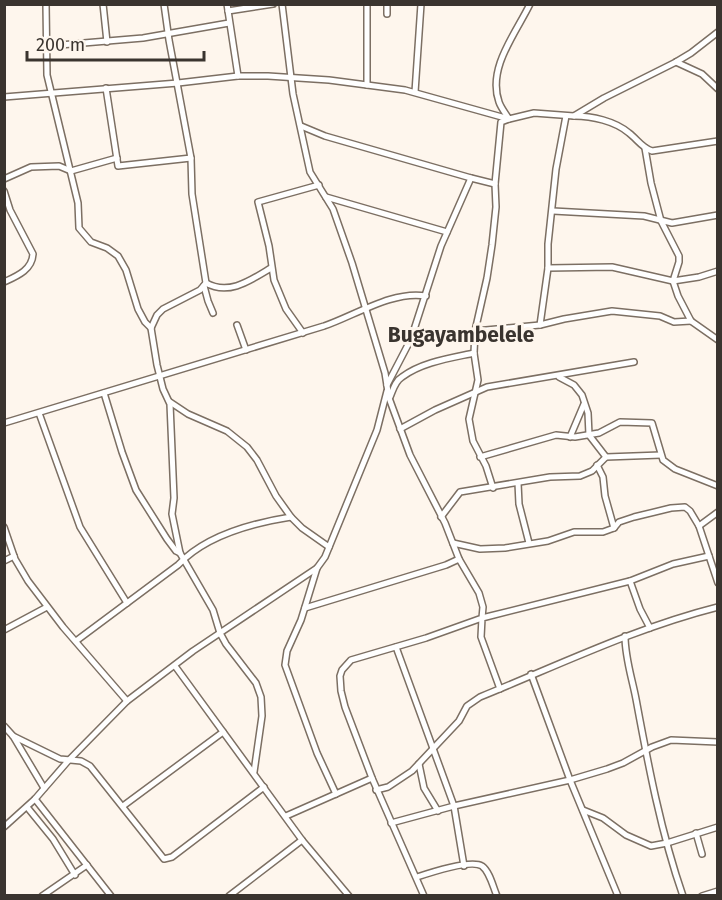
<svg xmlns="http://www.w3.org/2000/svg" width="722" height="900" viewBox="0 0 722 900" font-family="'Fira Sans',sans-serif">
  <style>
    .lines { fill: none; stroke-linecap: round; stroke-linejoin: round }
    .street-casing { stroke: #7c6f63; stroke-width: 8 }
    .street { stroke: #fff; stroke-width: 5 }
    .labels { text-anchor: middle; stroke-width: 6; stroke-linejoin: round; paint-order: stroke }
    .quarter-label { font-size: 21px; font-weight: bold; fill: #3a342f; stroke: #fef6ed }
  </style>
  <rect width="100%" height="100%" fill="#fef6ed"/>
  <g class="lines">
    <defs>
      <g id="street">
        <polyline points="46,4 47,75 78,203 79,228 91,242 107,248 118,256 126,270 138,309 145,322 151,328"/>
        <polyline points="103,4 107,42"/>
        <polyline points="164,4 169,40 191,158 192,194 206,283 200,290 163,309 157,315 151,328 157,365 163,389 170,404 174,498 172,514 180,553 213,610 220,633 226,644 256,683 261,697 262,716 254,772"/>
        <polyline points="227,4 238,76"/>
        <polyline points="282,4 293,94 310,172 333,209 352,263 385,373 389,398 410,455 445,523 459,559 479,593 483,607 482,618 426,638 351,660 342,670 340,676 341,691 345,707 372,778 424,896"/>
        <polyline points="228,11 273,4"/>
        <polyline points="387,14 387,4"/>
        <polyline points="48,46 143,38 229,23"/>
        <polyline points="676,62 702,74 718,89"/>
        <polyline points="367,85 367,4"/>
        <polyline points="106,88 118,166 191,158"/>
        <polyline points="415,92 421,4"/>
        <polyline points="4,97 178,83 238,76 268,76 329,80 405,90 509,119 534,113 574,116 604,98 676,62 691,53 718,32"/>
        <path d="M574 116C592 116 615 121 629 133 637 139 642 148 652 151L718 141"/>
        <polyline points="301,126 325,136 471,178 495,184"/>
        <polyline points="645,148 651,183 661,221 679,256 679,262 673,281 678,296 691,321 718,340"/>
        <polyline points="4,179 31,167 59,166 71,171 117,158"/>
        <path d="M4 191 10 210 33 254C32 270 17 276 4 282"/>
        <polyline points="326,197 447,232"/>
        <polyline points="553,211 644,216 672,223 718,215"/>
        <polyline points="548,268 612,267 673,281 699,277 718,271"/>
        <path d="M206 283C229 296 251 280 271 268"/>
        <polyline points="204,286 208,301 213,313"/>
        <polyline points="237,325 246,350"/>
        <polyline points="540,325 548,268 548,244 556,169 566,116"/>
        <polyline points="475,331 540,325 564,319 612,311 660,316 674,322 691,321"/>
        <polyline points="303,333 286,309 274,280 269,246 258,202 319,185"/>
        <polyline points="559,377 574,385 582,395 588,413 589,435 606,457 661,455"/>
        <polyline points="387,385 411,339 441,246 471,178"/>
        <polyline points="104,393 122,452 136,490 167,539 176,551 180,553"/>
        <path d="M390 397C393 390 395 381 402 377 422 362 451 358 474 353"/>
        <polyline points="170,402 188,414 227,431 247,447 257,460 276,496 291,517"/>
        <polyline points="39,413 80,527 127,603"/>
        <path d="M4 423 324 326C354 316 393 290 426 296"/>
        <polyline points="400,429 435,410 487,387 634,362"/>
        <polyline points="570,437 584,404"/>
        <polyline points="480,457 556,435 575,437 599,433 620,422 652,423 663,460 675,469 718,486"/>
        <polyline points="597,465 603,477 605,496 614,528"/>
        <polyline points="518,483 519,504 529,543"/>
        <path d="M493 488 486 466 473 441 469 419 478 380 474 353 475 331 487 278 492 245 496 207 495 184 501 122 509 119C506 114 501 108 499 102 487 68 516 33 530 4"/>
        <polyline points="441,517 460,492 550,477 580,476 592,471 606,457"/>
        <polyline points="699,526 718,512"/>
        <polyline points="4,527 15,559 28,581 63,627 127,701"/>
        <polyline points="453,543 480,549 505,548 548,541 574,532 603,532 614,528 619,522 634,517 671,508 685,507 690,511 699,526 718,583"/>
        <polyline points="4,561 14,556"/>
        <polyline points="317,568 301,620 287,651 285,665 317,753 336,794"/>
        <polyline points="630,581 640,609 650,628"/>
        <polyline points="305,608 446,565 459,559"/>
        <polyline points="4,630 47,607"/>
        <path d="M625 636C625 658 632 678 636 699 648 764 661 833 683 896"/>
        <path d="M76 641 178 565C205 536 253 523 291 517L302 528 329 547"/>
        <polyline points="396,647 454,806 464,866"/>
        <polyline points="175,666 302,840 349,896"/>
        <polyline points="531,674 570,780 618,896"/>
        <polyline points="500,689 481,637 482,618 630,581 673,564 709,556"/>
        <polyline points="4,726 13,736 44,788"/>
        <polyline points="13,736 60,759 81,761 90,766 164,859 172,857 264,787"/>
        <polyline points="419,764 424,788 438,811"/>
        <path d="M376 790 388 787 412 771 459 721 467 706 480 697C559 665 635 628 718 607"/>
        <polyline points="35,799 111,896"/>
        <polyline points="123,806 223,732"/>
        <polyline points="27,807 53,839 75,875"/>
        <polyline points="583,810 603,818 626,835 651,846 667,843 718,827"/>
        <polyline points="286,816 372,778"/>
        <polyline points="391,823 454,806 570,780 607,769 623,763 652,747 671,740 718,742"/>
        <polyline points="4,827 35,799 68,761 127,701 193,651 317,568 325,557 377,430 387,391"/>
        <polyline points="696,833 702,854"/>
        <path d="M417 877C429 873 471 859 482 866 490 872 493 887 497 896"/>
        <polyline points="42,896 87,865"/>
        <polyline points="229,896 302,840"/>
        <polyline points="702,896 718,891"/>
      </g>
    </defs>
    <use href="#street" class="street-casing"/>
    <use href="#street" class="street"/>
  </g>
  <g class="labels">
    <g class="quarter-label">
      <text x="461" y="342">Bugayambelele</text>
    </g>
  </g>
  <rect width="722" height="900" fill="none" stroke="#3a342f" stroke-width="12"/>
  <path d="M27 51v9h177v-9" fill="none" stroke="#3a342f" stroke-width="3"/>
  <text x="36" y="51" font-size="18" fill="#3a342f" stroke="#fef6ed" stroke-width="4.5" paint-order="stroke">200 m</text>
</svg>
